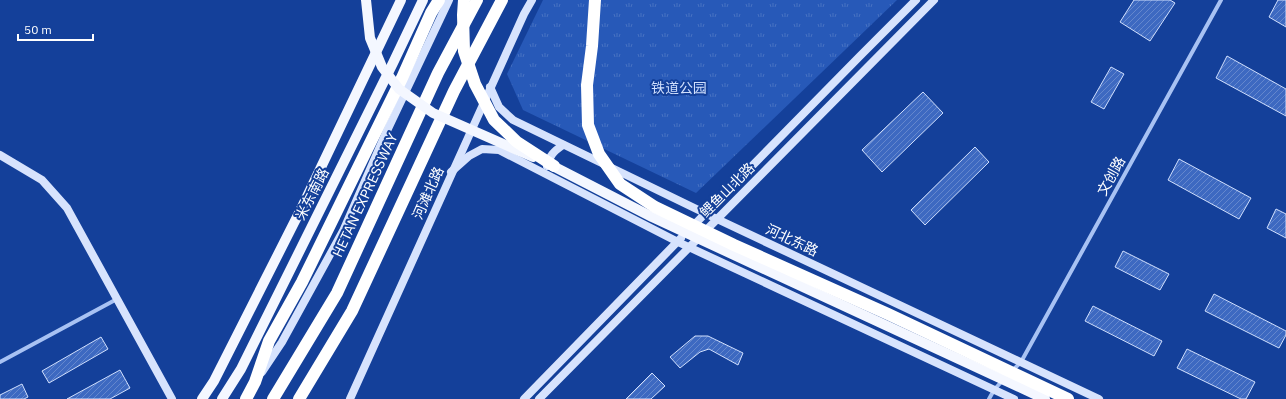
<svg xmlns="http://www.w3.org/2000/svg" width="1286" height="399" viewBox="0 0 1286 399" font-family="'IBM Plex Sans','Noto Sans SC',sans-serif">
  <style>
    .park { fill: url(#park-tufts) }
    .building { fill: url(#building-hatch); stroke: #d0dffd }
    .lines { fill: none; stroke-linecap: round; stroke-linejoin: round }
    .street { stroke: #a8c2f3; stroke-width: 4 }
    .secondary { stroke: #d7e3fd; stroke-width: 8 }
    .primary { stroke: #f4f7ff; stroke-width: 10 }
    .highway { stroke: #fff; stroke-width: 12 }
    .primary-bridge { stroke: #f4f7ff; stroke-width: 10 }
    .highway-bridge { stroke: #fff; stroke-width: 12 }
    .labels { text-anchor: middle; stroke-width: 4; stroke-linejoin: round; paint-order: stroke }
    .park-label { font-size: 14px; fill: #d0dffd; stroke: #14409a }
    .street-label { font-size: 14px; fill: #fff; stroke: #14409a }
  </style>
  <defs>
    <pattern id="park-tufts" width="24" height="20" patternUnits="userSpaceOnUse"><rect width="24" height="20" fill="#2759b8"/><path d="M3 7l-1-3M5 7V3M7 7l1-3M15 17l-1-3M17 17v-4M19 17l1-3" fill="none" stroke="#4772c3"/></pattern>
    <pattern id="building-hatch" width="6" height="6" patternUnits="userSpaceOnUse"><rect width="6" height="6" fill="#3d69c1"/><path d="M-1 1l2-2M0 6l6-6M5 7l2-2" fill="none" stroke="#6487cd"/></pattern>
  </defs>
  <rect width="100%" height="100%" fill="#14409a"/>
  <polygon class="park" points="543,0 897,0 696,193 523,110 507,74"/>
  <g class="building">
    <polygon points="1134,0 1170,0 1175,3 1150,41 1120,22"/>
    <polygon points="1278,0 1286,0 1286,27 1269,17"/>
    <polygon points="1227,56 1286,89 1286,116 1216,78"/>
    <polygon points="1111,67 1124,74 1104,109 1091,102"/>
    <polygon points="923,92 943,113 882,172 862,150"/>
    <polygon points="975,147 989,162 925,225 911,210"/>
    <polygon points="1179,159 1251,198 1239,219 1168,180"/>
    <polygon points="1276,209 1286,214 1286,238 1267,228"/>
    <polygon points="1123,251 1169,274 1160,290 1115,267"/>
    <polygon points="1214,294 1286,331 1286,335 1279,348 1205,311"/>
    <polygon points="1093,306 1162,341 1154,356 1085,321"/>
    <polygon points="695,336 708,336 743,353 738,365 709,349 700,352 680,368 670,357"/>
    <polygon points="101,337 108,349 49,383 42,371"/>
    <polygon points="1187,349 1255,382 1246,399 1241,399 1177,368"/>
    <polygon points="120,370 130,388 110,399 67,399"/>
    <polygon points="652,373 665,386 651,399 626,399"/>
    <polygon points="22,384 28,397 24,399 0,399 0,395"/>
  </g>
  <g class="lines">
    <g class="street">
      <polyline points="0,362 117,299"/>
      <polyline points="1012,371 1021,362 1221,0"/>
      <polyline points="989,399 994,390 1003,380"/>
    </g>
    <g class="secondary">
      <polyline points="490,87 499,107 513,120 717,219 1099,399"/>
      <polyline points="0,155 42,180 67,208 172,399"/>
      <path d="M547 166C549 156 554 151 563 145"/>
      <polyline points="451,172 469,156 482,149 499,150 678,242 1014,399"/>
      <polyline points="691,228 860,56 916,0"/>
      <polyline points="262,372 282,342 343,231 385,135 449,0"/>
      <polyline points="350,399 524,14 532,0"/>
      <polyline points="524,399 681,238"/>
      <polyline points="539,399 934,0"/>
    </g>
    <g class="primary">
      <polyline points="202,399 214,381 302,207 401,0"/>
      <polyline points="222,399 241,369 393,63 423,0"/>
    </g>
    <g class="highway">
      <polyline points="246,399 255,382 269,341 302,282 402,78 431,13 439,0"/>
      <polyline points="273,399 337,293 438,73 477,0"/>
      <polyline points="299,399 352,311 454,91 502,0"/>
    </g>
    <g class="primary-bridge">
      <polyline points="366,0 370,38 382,67 399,89 433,113 533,157"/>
      <polyline points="547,163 652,217 1045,399"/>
    </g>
    <g class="highway-bridge">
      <polyline points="464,0 463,15 464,51 475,84 494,120 517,142 554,166"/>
      <polyline points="595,0 592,46 587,85 588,125 599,154 620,184 655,207 734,245 888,314 1068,399"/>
    </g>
  </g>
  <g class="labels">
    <g class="park-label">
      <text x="679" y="93">铁道公园</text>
    </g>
    <g class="street-label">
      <text transform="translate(1111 176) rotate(-61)" y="5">文创路</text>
      <text transform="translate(727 190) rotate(-45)" y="5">鲤鱼山北路</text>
      <text transform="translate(428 193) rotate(-66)" y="5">河滩北路</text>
      <text transform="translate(312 194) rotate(-63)" y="5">米东南路</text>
      <text transform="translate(365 195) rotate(-65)" y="5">HETAN EXPRESSWAY</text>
      <text transform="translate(792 240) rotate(25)" y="5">河北东路</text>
    </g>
  </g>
  <path d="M18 34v6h75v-6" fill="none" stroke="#ffffff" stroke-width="2"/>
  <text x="24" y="34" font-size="12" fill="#ffffff" stroke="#14409a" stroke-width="3" paint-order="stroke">50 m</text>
</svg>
